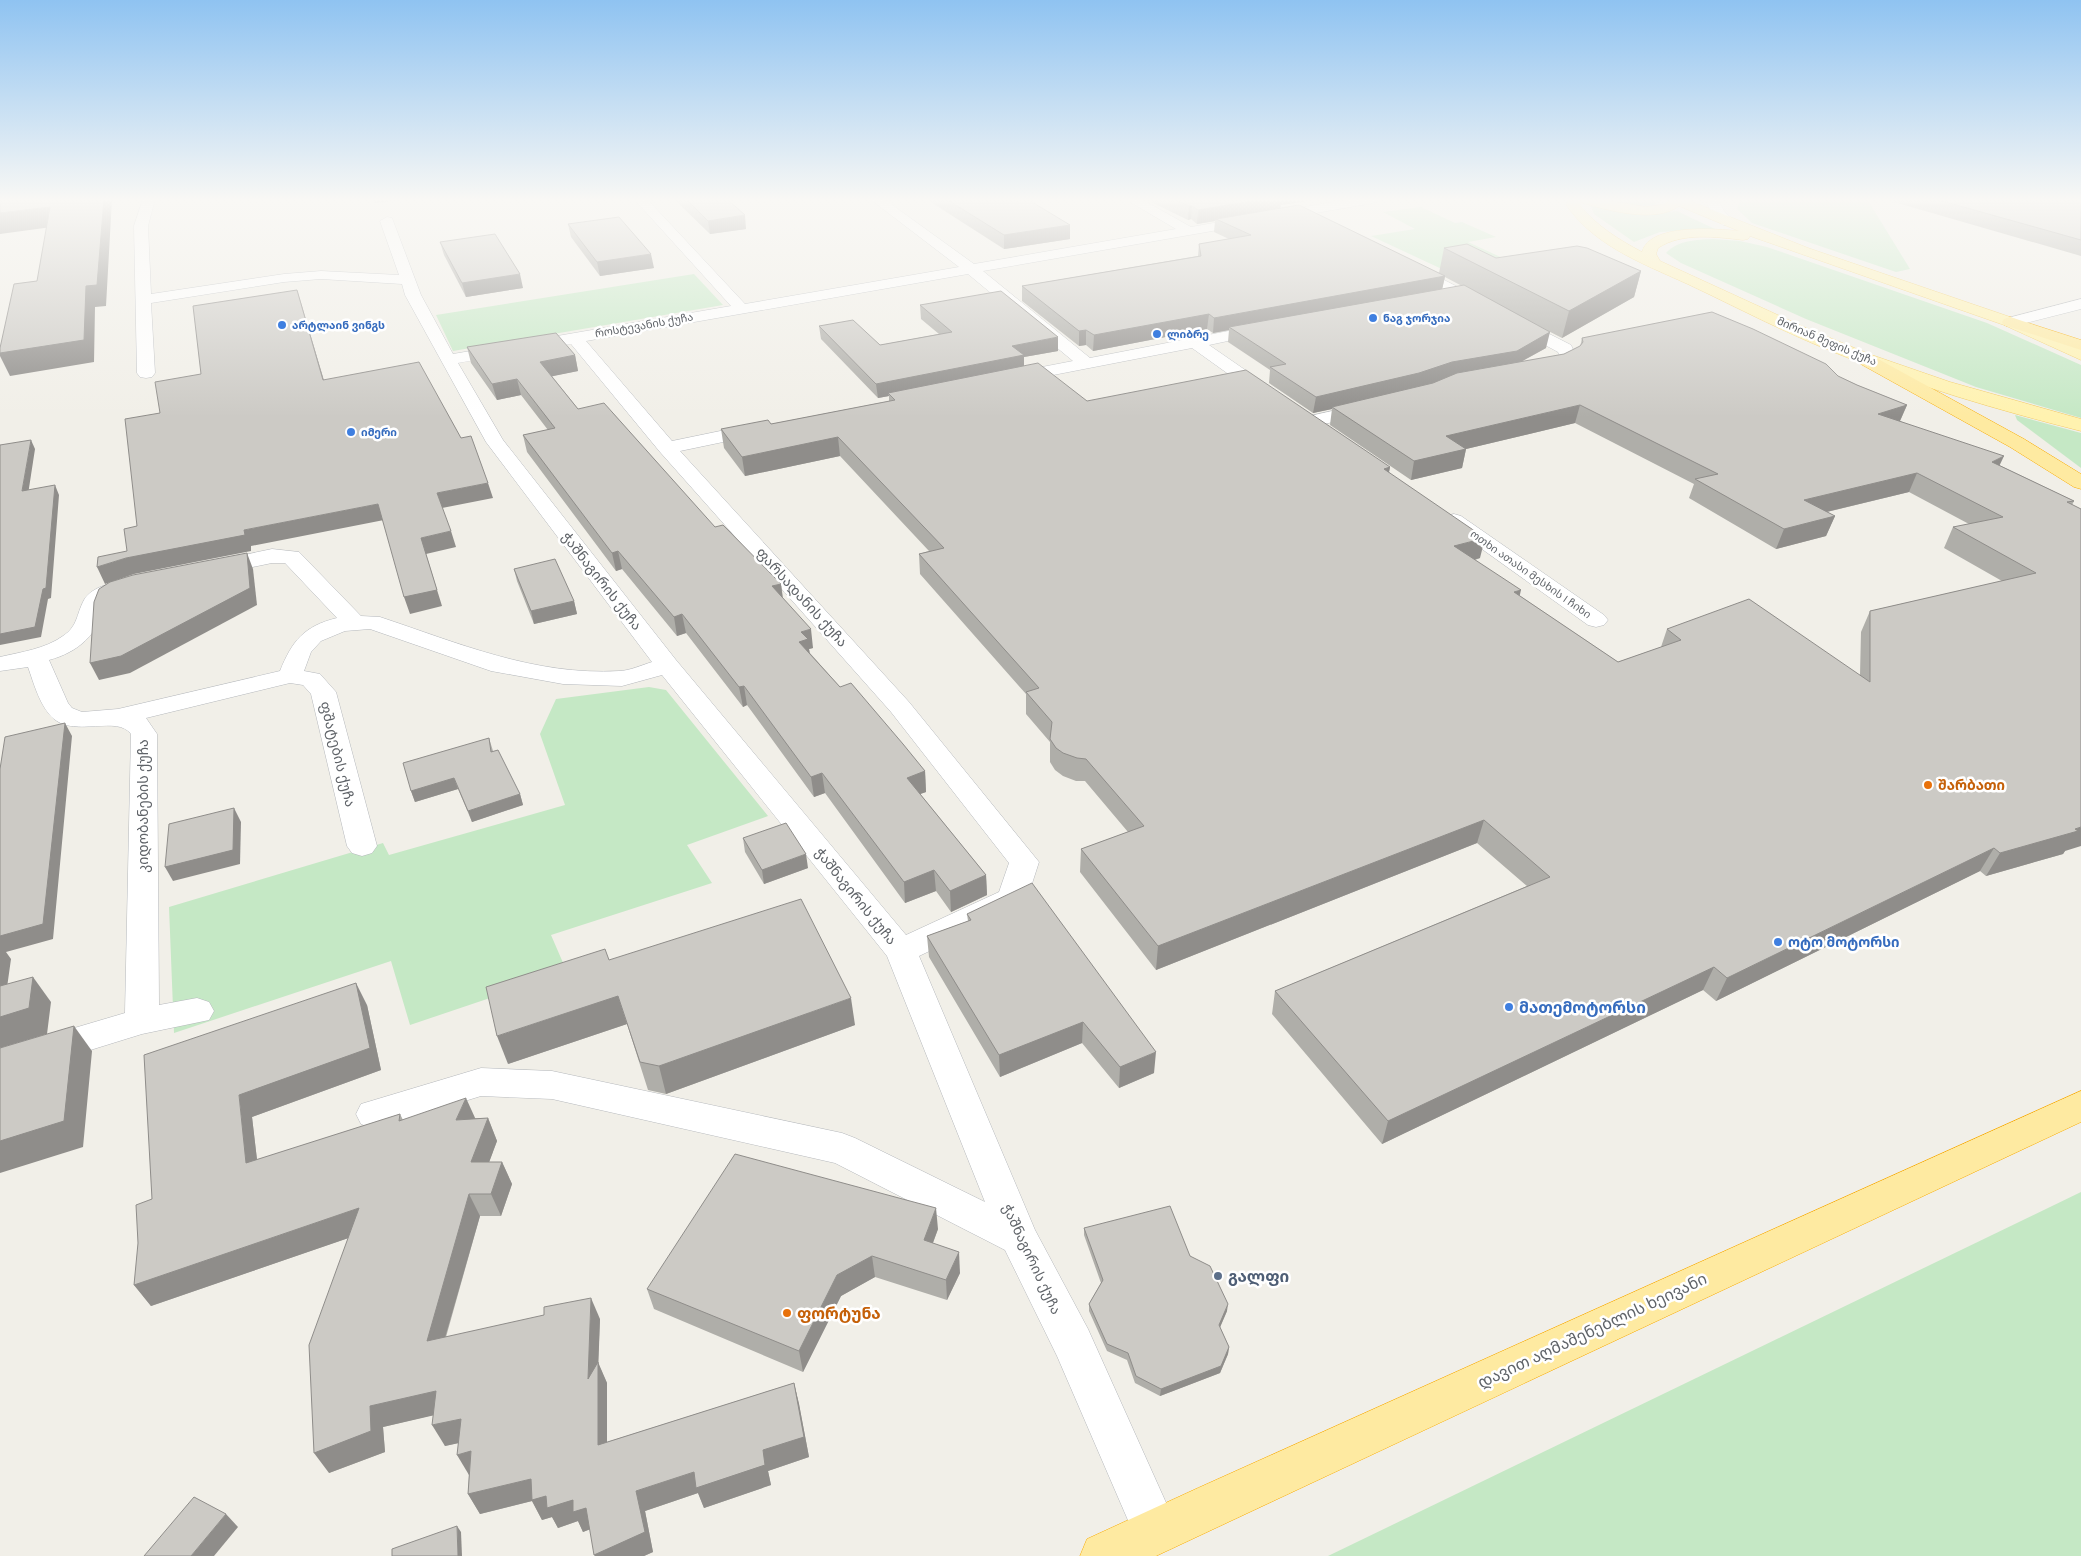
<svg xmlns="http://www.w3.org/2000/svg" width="2081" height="1556" viewBox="0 0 2081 1556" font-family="Karla,'Noto Sans Georgian',sans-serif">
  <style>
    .green { fill: #c5e8c5 }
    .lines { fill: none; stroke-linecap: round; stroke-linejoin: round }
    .minor-casing { stroke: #b5b8bc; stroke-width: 1 }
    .secondary-casing { stroke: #b6babf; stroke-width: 1 }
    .primary-casing { stroke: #f2c960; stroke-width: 1 }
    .trunk-casing { stroke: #f9ab00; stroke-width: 1 }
    .minor { fill: #fff; fill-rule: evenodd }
    .secondary { fill: #fff; fill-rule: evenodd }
    .primary { fill: #fff2af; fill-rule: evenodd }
    .trunk { fill: #feeaa1; fill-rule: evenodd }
    .wall { fill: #afaea9; fill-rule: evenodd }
    .shaded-wall { fill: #8f8d8a }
    .building { fill: #cccac5; stroke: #8f8d8a }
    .shop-dot { fill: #3f7fe0; stroke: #fff; stroke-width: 2 }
    .food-dot { fill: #e8710a; stroke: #fff; stroke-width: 2 }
    .service-dot { fill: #5c6f8a; stroke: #fff; stroke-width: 2 }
    .labels { text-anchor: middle; stroke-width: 5; stroke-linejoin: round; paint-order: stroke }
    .far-shop-label { font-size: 11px; font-weight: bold; fill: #366cbe; stroke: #fff; text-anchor: start }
    .far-street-label { font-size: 11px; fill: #5f6368; stroke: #fff }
    .street-label { font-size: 14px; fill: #5f6368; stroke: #fff }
    .food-label { font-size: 14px; font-weight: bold; fill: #c56008; stroke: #fff; text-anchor: start }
    .shop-label { font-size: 14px; font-weight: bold; fill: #366cbe; stroke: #fff; text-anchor: start }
    .near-shop-label { font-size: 16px; font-weight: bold; fill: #366cbe; stroke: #fff; text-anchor: start }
    .near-service-label { font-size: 16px; font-weight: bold; fill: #4e5e75; stroke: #fff; text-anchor: start }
    .near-food-label { font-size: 16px; font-weight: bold; fill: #c56008; stroke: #fff; text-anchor: start }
    .near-street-label { font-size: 16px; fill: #5f6368; stroke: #fff }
  </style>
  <rect width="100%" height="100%" fill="#f1efe8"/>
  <g class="green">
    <path d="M1598 199H1662L1663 200C1647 213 1615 205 1598 199Z"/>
    <polygon points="1744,199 1867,199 1910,269 1896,272 1752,223 1737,209 1740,202"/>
    <polygon points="1591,206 1637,213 1660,213 1677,211 1715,229 1660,232 1634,242 1594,214"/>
    <polygon points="1421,207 1455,223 1462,222 1496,237 1468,242 1507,260 1444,270 1371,236 1415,229 1383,212"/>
    <path d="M1713 239 1740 241 1767 247 1987 323 2081 365V418L1976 387 1806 319 1681 263 1666 253C1678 240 1696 240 1713 239Z"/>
    <polygon points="694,274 723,305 453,351 436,315"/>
    <polygon points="2015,415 2081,433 2081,468 2017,420"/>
    <polygon points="649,687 666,690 768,816 687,845 712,883 551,935 567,972 410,1025 391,961 174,1033 169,907 383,843 389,855 565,805 540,734 556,699"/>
    <polygon points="2081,1192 2081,1556 1328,1556"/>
  </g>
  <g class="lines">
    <defs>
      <g id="minor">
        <path d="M143 199H155L148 226 151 294 284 274 321 271 399 275 380 221 387 217 392 218 421 295 453 354 731 306 634 199H647L745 304 959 267 870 199H884L974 264 1176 229 1125 199H1141L1191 227 1350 199H1379L1373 203 983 271 1090 358 1264 324 1270 326 1272 329 1270 332 1209 345 1274 390 1277 394 1274 398 1268 399 1262 398 1192 348 1012 383 1006 382 1003 378 1006 374 1073 361 968 274 586 341 672 441 759 423 766 425 768 429 766 433 680 451 909 702 1039 862 1027 899 1023 907 919 956 1035 1230 1088 1329 1172 1516 1179 1532 1172 1548 1156 1555 1140 1548 1057 1356 1005 1250 835 1163 552 1099 481 1096 374 1129 361 1124 356 1114 361 1104 481 1068 552 1071 842 1133 855 1138 985 1202 887 956 662 675 622 686 563 684 491 671 370 629 345 631 321 641 311 652 304 671 320 674 336 692 377 846 372 853 362 856 352 853 347 846 311 694 303 685 290 683 146 718 157 734 159 1005 197 998 209 1002 214 1011 209 1020 142 1034 0 1078V1050L125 1013 131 734C117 715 76 737 54 719 40 707 34 684 28 667L0 671V657C21 652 45 649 63 636 78 626 76 615 84 600 91 587 116 580 129 583L132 588C127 596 114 599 106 604 98 634 79 652 49 660L68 703 72 708 82 712 118 709 280 671C292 641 304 626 337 618L285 563H272L214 575 206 573 203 568 206 563 272 549 299 552 361 616 380 617C458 643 535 676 619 671 629 671 642 665 652 662L486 442 405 295 402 284 321 279 284 282 151 303 155 373 152 377 146 378 140 377 137 373 134 226ZM571 344 660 452 891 712 1009 863 999 892 906 935 676 660 503 440 458 363Z"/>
        <path d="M1411 263 1571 345 1577 358C1570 369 1545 376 1532 373L1529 369 1532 365 1548 362 1560 356 1558 352 1406 270 1404 267 1406 264Z"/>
        <polygon points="2081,299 2081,309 2010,327 2004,325 2002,322 2004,319"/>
        <polygon points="1368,403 1374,404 1377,408 1374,412 1308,428 1301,426 1299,422 1301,418"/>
        <polygon points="1454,514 1461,516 1604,615 1608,620 1604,625 1596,627 1588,625 1447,524 1444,520 1447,516"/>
      </g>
      <polygon id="secondary" points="1709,199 1722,199 1720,203 1724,211 1735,222 1733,225 1723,225 1713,216 1707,203"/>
      <path id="primary" d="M1568 199H1597L1646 207 1666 204 1672 199H1685L1808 248 2016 319 2081 349V360L2004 325 1750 236 1748 239 1743 240C1716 237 1682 232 1658 248L1656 254 1660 261 1806 328 1869 354 1950 382 2081 419V431C1998 410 1915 386 1836 353 1788 334 1742 310 1696 288 1650 266 1597 249 1567 206ZM1580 202C1606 210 1655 224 1679 206L1739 231C1716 229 1650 223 1642 252 1619 240 1597 226 1580 206Z"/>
      <g id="trunk">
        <polygon points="2010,317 2081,340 2081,350 2004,325 2002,322 2004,319"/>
        <polygon points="1863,353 1869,354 2024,439 2081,474 2081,489 2074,487 2010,447 1857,362 1855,358 1857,354"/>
        <polygon points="2081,1091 2081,1122 1156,1556 1080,1556 1087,1539 1198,1488"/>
      </g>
    </defs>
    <use href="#minor" class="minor-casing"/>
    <use href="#secondary" class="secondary-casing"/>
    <use href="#primary" class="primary-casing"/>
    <use href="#trunk" class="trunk-casing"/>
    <use href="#minor" class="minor"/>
    <use href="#secondary" class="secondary"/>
    <use href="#primary" class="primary"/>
    <use href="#trunk" class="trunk"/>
  </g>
  <g class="wall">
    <polygon points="674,199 727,199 746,229 710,234"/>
    <polygon points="926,199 1027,199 1070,239 1004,249"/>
    <path d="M1145 199H1321L1281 205 1280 208 1439 273 1444 248 1496 258 1641 271 1634 297 1562 338 1521 317 1546 348 1521 362 1564 354 1580 347 1582 338 1838 376 1857 385 1907 405 1900 421 1999 465 2074 501 2072 505 2065 851 2063 854 1986 876 1980 871 1716 1001 1703 990 1382 1144 1272 1014 1275 991 1527 886 1477 843 1156 970 1080 872 1081 849 1128 832 1085 781H1076L1063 776 1055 770 1050 762V742L1026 714V694L920 574 919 554 929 551 840 456 745 476 724 448 721 429 771 424 889 401V396L878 398 821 339 819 326 880 345 939 334 921 319 920 305 1058 351 1024 357V366L1087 401 1390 467 1389 472 1480 558 1475 560 1520 596 1618 662 1661 647 1667 629 1860 675 1861 632 1870 611 2002 581 1944 548 1953 527 1969 524 1909 492 1827 512 1835 516 1826 536 1776 549 1689 498 1694 484 1575 423 1466 449 1462 468 1411 480 1330 425 1332 409 1313 413 1269 383 1270 370 1228 342 1229 330 1213 333 1207 329 1093 351 1086 345 1079 346 1022 301V286L1198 256 1199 244 1229 239 1214 232 1215 221 1197 224 1191 219 1188 220ZM1445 277 1462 286 1442 289Z"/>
    <polygon points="1895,199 2081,199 2081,256 1894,202"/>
    <polygon points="568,224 654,268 600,276 571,237"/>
    <polygon points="440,242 523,288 466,297 444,255"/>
    <polygon points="467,347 575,355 578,371 552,376 578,409 781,584 783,598 813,648 809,649 810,653 840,687 925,771 926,792 920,794 986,875 987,895 951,912 936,891 905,903 825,793 814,797 747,705 743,707 686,633 677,636 622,569 616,571 527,452 523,435 548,430 521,395 497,400 471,363"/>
    <polygon points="514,569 574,601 577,614 534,624 517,581"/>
    <polygon points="489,738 493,751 520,794 523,805 472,822 458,789 415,802 411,791"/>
    <polygon points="743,838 808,868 764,884 745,852"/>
    <polygon points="967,914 1154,1073 1119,1088 1082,1043 1000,1077 929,957 927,936 968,921"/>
    <polygon points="609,960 855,1025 666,1094 648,1090 627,1024 508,1064"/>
    <polygon points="367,1005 381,1070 252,1117 257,1160 400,1114 403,1120 488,1118 497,1141 489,1162 502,1162 512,1184 501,1216 480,1216 446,1337 600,1319 598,1363 607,1383 607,1442 794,1383 799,1404 809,1457 768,1471 771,1485 704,1508 698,1493 645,1511 653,1552 644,1556 595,1556 590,1529 583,1532 578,1521 558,1528 552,1517 542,1520 532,1501 480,1514 468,1494 469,1475 458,1443 445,1446 433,1415 383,1427 385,1452 329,1473 348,1238 151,1306 134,1285 152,1199"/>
    <polygon points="1084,1228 1190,1256 1227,1311 1220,1327 1229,1347 1228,1354 1220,1373 1160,1396 1135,1383 1127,1360 1107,1351 1089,1311 1089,1304 1101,1283 1084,1235"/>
    <polygon points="938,1229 933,1243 960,1273 947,1300 875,1277 841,1296 803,1372 654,1309 647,1289"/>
  </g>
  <g class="shaded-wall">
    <polygon points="104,199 112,199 106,306 95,307 94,362 10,376 0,356 0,353 86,286"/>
    <polygon points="374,199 409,199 375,203"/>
    <polygon points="1263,199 1321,199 1281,205 1280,209 1216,219 1215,221 1197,224 1198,210"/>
    <polygon points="1189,206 1192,206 1191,219 1188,220"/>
    <polygon points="50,207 59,226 0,234 0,213"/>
    <polygon points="745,215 746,229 710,234 708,221"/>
    <polygon points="1070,225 1070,239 1004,249 1004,235"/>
    <polygon points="651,254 654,268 600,276 597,262"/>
    <polygon points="1641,271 1634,297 1562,338 1569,311"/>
    <polygon points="520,274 523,288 466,297 462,283"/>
    <polygon points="1445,276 1442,290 1229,327 1229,330 1213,333 1214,318"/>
    <polygon points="297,290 301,303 328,394 323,380"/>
    <polygon points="1209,314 1207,329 1093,351 1094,335"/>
    <polygon points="1086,330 1086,345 1079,346 1079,331"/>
    <polygon points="1550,332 1546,348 1513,366 1416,389 1332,407 1332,409 1313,413 1316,397 1452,362"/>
    <polygon points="1058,337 1058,351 1024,357 1024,369 888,393 889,396 878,398 876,384 1012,346"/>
    <polygon points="575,355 578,371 544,378 540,362"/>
    <polygon points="517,379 521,395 497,400 492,384"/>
    <polygon points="1580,405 1575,423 1466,449 1462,468 1411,480 1414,461 1446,436"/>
    <polygon points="1907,405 1899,423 1878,414"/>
    <polygon points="838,437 840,456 745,476 742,457"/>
    <polygon points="31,440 35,449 27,501 22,491"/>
    <polygon points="2004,456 1995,475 1992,462"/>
    <polygon points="1390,467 1386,487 1384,469"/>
    <polygon points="1917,473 1909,492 1797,519 1804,500"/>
    <polygon points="488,483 493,498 442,508 437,493"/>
    <polygon points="55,485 59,495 51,598 48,599 41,637 0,645 0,634"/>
    <polygon points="378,504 384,520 251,546 251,551 134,574 105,584 97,567 126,558 244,530"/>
    <polygon points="1835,516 1826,536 1776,549 1784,529"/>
    <polygon points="451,531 456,547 426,554 442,606 410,614 404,597 421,538"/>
    <polygon points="1485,538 1480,558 1450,566 1454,546"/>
    <polygon points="618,551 622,569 616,571 612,553"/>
    <polygon points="247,553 253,569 257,605 130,673 99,680 90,663"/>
    <polygon points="781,584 783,602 772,586"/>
    <polygon points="1521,590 1516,611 1514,592"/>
    <polygon points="574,601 577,614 534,624 531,611"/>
    <polygon points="682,614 686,633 677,636 674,617"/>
    <polygon points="811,629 813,648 809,649 810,658 799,642 801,632"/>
    <polygon points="744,686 747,705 743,707 739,687"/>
    <polygon points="65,723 72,736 53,939 6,952 11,959 3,1016 0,1013 0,936"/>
    <polygon points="925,771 926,792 909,798 907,778"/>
    <polygon points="822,773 825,793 814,797 811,777"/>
    <polygon points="454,778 458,789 415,802 411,791"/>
    <polygon points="520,794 523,805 472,822 468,811"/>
    <polygon points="234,808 241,822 240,864 173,881 165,867"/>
    <polygon points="1484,820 1477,843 1156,970 1158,946"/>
    <polygon points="2081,827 2081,846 2065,851 2063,854 1986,876 2000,853"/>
    <polygon points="1994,848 1980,871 1716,1001 1727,978"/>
    <polygon points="806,854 808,868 764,884 762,870"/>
    <polygon points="934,870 936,891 905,903 904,882"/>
    <polygon points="986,875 987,895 951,912 950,891"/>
    <polygon points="1714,967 1703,990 1382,1144 1388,1121"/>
    <polygon points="33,977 51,1002 47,1034 0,1048 0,1017"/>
    <polygon points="356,983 367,1005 381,1070 252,1117 260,1185 246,1163 239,1095"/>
    <polygon points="618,996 627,1024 508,1064 497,1036"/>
    <polygon points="851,998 855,1025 666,1094 659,1066"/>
    <polygon points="1083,1022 1082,1043 1000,1077 999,1055"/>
    <polygon points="74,1026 92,1051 83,1147 0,1173 0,1141"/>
    <polygon points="1156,1052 1154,1073 1119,1088 1120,1067"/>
    <polygon points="466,1098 476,1120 456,1120"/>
    <polygon points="488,1118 497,1141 481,1184 471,1162"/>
    <polygon points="502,1162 512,1184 501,1216 491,1194"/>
    <polygon points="469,1194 480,1216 438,1362 427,1341"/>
    <polygon points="359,1208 372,1230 151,1306 134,1285"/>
    <polygon points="936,1208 938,1229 926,1261 924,1240"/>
    <polygon points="959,1252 960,1273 947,1300 946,1280"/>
    <polygon points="872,1256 875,1277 841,1296 803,1372 799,1351 837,1275"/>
    <polygon points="591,1298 600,1319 597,1400 588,1379"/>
    <polygon points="1228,1304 1227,1311 1218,1332 1219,1325"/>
    <polygon points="1229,1347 1228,1354 1220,1373 1160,1396 1161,1389"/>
    <polygon points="598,1362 607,1383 607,1465 598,1445"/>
    <polygon points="794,1383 799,1404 809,1457 768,1471 771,1485 704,1508 698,1493 645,1511 653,1552 644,1556 595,1556 594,1555 636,1491 763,1450"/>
    <polygon points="436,1391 448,1412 383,1427 385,1452 329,1473 314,1453 370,1406"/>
    <polygon points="461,1419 473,1440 445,1446 432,1425"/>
    <polygon points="471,1451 469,1475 457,1455"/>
    <polygon points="531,1479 546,1496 573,1500 586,1508 596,1527 583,1532 578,1521 558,1528 552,1517 542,1520 532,1501 480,1514 468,1494"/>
    <polygon points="226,1514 238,1527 214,1556 191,1556"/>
    <polygon points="457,1526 461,1532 462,1556 458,1556"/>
  </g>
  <g class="building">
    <polygon points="0,199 104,199 97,285 86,286 84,340 0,353 0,348 14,284 37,281 50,207 0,213"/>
    <polygon points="686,199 727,199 745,215 708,221"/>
    <polygon points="946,199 1027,199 1070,225 1004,235"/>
    <polygon points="1174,199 1263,199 1198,210 1192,206 1189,206"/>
    <polygon points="1935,199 2081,199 2081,240"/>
    <polygon points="1299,205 1445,276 1214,318 1209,314 1094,335 1086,330 1079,331 1022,286 1201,256 1199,244 1251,235 1216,219"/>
    <polygon points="619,217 651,254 597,262 568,224"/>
    <polygon points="495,234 520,274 462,283 440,242"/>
    <polygon points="1467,244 1496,258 1577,246 1587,248 1641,271 1569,311 1444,248"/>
    <polygon points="1464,285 1550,332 1517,351 1452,362 1419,373 1316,397 1270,367 1286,364 1229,327"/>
    <polygon points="297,290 323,380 419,362 461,438 471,436 488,483 437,493 451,531 421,538 437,590 404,597 378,504 244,530 245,535 126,558 97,567 98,557 127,551 124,529 137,526 125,419 160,413 155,382 201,374 193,306"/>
    <polygon points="1001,291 1058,337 1012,346 1024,355 876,384 819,326 853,320 880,345 952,332 920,305"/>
    <polygon points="1712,312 1753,329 1826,364 1838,376 1857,385 1907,405 1878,414 2004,456 1992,462 2074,501 2067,502 2081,509 2081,827 2075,829 2078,831 2000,853 1994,848 1727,978 1714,967 1388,1121 1275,991 1550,877 1484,820 1158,946 1081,849 1144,826 1086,759 1077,758 1063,753 1056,748 1050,739 1052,722 1026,692 1039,688 919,554 944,548 838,437 742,457 721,429 768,420 771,424 895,400 888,393 1038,363 1087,401 1246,370 1390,467 1384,469 1485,538 1454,546 1521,590 1514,592 1618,662 1681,640 1667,629 1749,599 1870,682 1870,611 2036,573 1953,527 2003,517 1917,473 1804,500 1835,516 1784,529 1695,479 1718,474 1580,405 1446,436 1466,449 1414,461 1332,407 1433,383 1457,373 1564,354 1580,346 1583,342 1582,338"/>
    <polygon points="556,333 575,355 540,362 578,409 604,403 715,527 723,525 781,584 772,586 811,629 801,632 808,639 799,642 840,687 851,683 903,744 925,771 907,778 986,875 950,891 934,870 904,882 822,773 811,777 744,686 739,687 682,614 674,617 618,551 612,553 523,435 555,428 517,379 492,384 467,347"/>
    <polygon points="31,440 22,491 55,485 46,588 43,589 35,627 0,634 0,445"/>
    <polygon points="247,553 250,588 121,656 90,663 94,602 99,589 110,582 133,575"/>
    <polygon points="555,559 574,601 531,611 514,569"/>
    <polygon points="65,723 43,924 0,936 0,769 5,737"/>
    <polygon points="489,738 491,752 498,750 520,794 468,811 454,778 411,791 403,763"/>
    <polygon points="234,808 233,850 165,867 169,824"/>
    <polygon points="786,823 806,854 762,870 743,838"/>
    <polygon points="1032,883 1156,1052 1120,1067 1083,1022 999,1055 927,936 971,920 967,914"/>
    <polygon points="801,899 851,998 659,1066 640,1062 618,996 497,1036 486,987 605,949 609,960"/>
    <polygon points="33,977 29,1008 0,1017 0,986"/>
    <polygon points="356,983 370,1048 239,1095 246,1163 400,1114 399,1121 466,1098 456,1120 488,1118 471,1162 502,1162 491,1194 469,1194 427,1341 544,1315 544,1307 591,1298 588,1379 598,1362 598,1445 794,1383 804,1437 763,1450 765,1465 696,1488 694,1472 636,1491 645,1532 594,1555 586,1508 573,1512 573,1500 547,1508 546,1496 532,1500 531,1479 468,1494 471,1451 457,1455 461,1419 432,1425 436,1391 370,1406 371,1431 314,1453 309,1345 359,1208 134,1285 138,1243 136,1205 152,1199 144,1055"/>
    <polygon points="74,1026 64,1121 0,1141 0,1048"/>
    <polygon points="735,1154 936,1208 924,1240 959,1252 946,1280 872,1256 837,1275 799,1351 647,1289"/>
    <polygon points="1170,1206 1190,1256 1210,1266 1228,1304 1219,1325 1229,1347 1221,1366 1161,1389 1136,1376 1128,1353 1107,1344 1089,1304 1103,1280 1084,1228"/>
    <polygon points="194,1497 226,1514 191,1556 144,1556"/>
    <polygon points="457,1526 458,1556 392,1556 392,1549"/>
  </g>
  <linearGradient id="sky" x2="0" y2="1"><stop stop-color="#8fc3f1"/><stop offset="0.48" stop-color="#f9f8f5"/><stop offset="1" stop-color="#f9f8f5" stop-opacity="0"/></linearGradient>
  <rect width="2081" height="417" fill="url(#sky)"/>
  <g class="shop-dot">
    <circle cx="1373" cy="318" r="5"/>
    <circle cx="282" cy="325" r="5"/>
    <circle cx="1157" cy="334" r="5"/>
    <circle cx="351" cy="432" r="5"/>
    <circle cx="1778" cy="942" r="5"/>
    <circle cx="1509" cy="1007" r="5"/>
  </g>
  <g class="food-dot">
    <circle cx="1928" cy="785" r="5"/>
    <circle cx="787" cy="1313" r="5"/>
  </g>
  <circle class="service-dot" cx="1218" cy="1276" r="5"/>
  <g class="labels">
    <g class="far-shop-label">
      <text x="1383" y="322">ნაგ ჯორჯია</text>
      <text x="292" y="329">არტლაინ ვინგს</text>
      <text x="1167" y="338">ლიბრე</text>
      <text x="361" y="436">იმერი</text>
    </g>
    <g class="far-street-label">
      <text transform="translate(644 325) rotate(-10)" y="4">როსტევანის ქუჩა</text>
      <text transform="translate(1827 341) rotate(23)" y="4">მირიან მეფის ქუჩა</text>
      <text transform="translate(1531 574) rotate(35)" y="4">ოთხი ათასი მესხის I ჩიხი</text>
    </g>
    <g class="street-label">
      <text transform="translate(602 581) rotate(52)" y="5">ჭაშნაგირის ქუჩა</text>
      <text transform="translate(802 597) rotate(48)" y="5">ფარსადანის ქუჩა</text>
      <text transform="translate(338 754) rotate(76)" y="5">ფშატების ქუჩა</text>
      <text transform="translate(143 806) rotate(-90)" y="5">კიდობანების ქუჩა</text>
      <text transform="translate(856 896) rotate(51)" y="5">ჭაშნაგირის ქუჩა</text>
      <text transform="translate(1032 1259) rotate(65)" y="5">ჭაშნაგირის ქუჩა</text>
    </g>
    <g class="food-label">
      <text x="1938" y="790">შარბათი</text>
    </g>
    <g class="shop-label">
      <text x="1788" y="947">ოტო მოტორსი</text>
    </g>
    <g class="near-shop-label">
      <text x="1519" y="1013">მათემოტორსი</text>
    </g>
    <g class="near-service-label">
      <text x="1228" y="1282">გალფი</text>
    </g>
    <g class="near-food-label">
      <text x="797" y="1319">ფორტუნა</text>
    </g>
    <g class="near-street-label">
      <text transform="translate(1592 1330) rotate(-25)" y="6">დავით აღმაშენებლის ხეივანი</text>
    </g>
  </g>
</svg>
